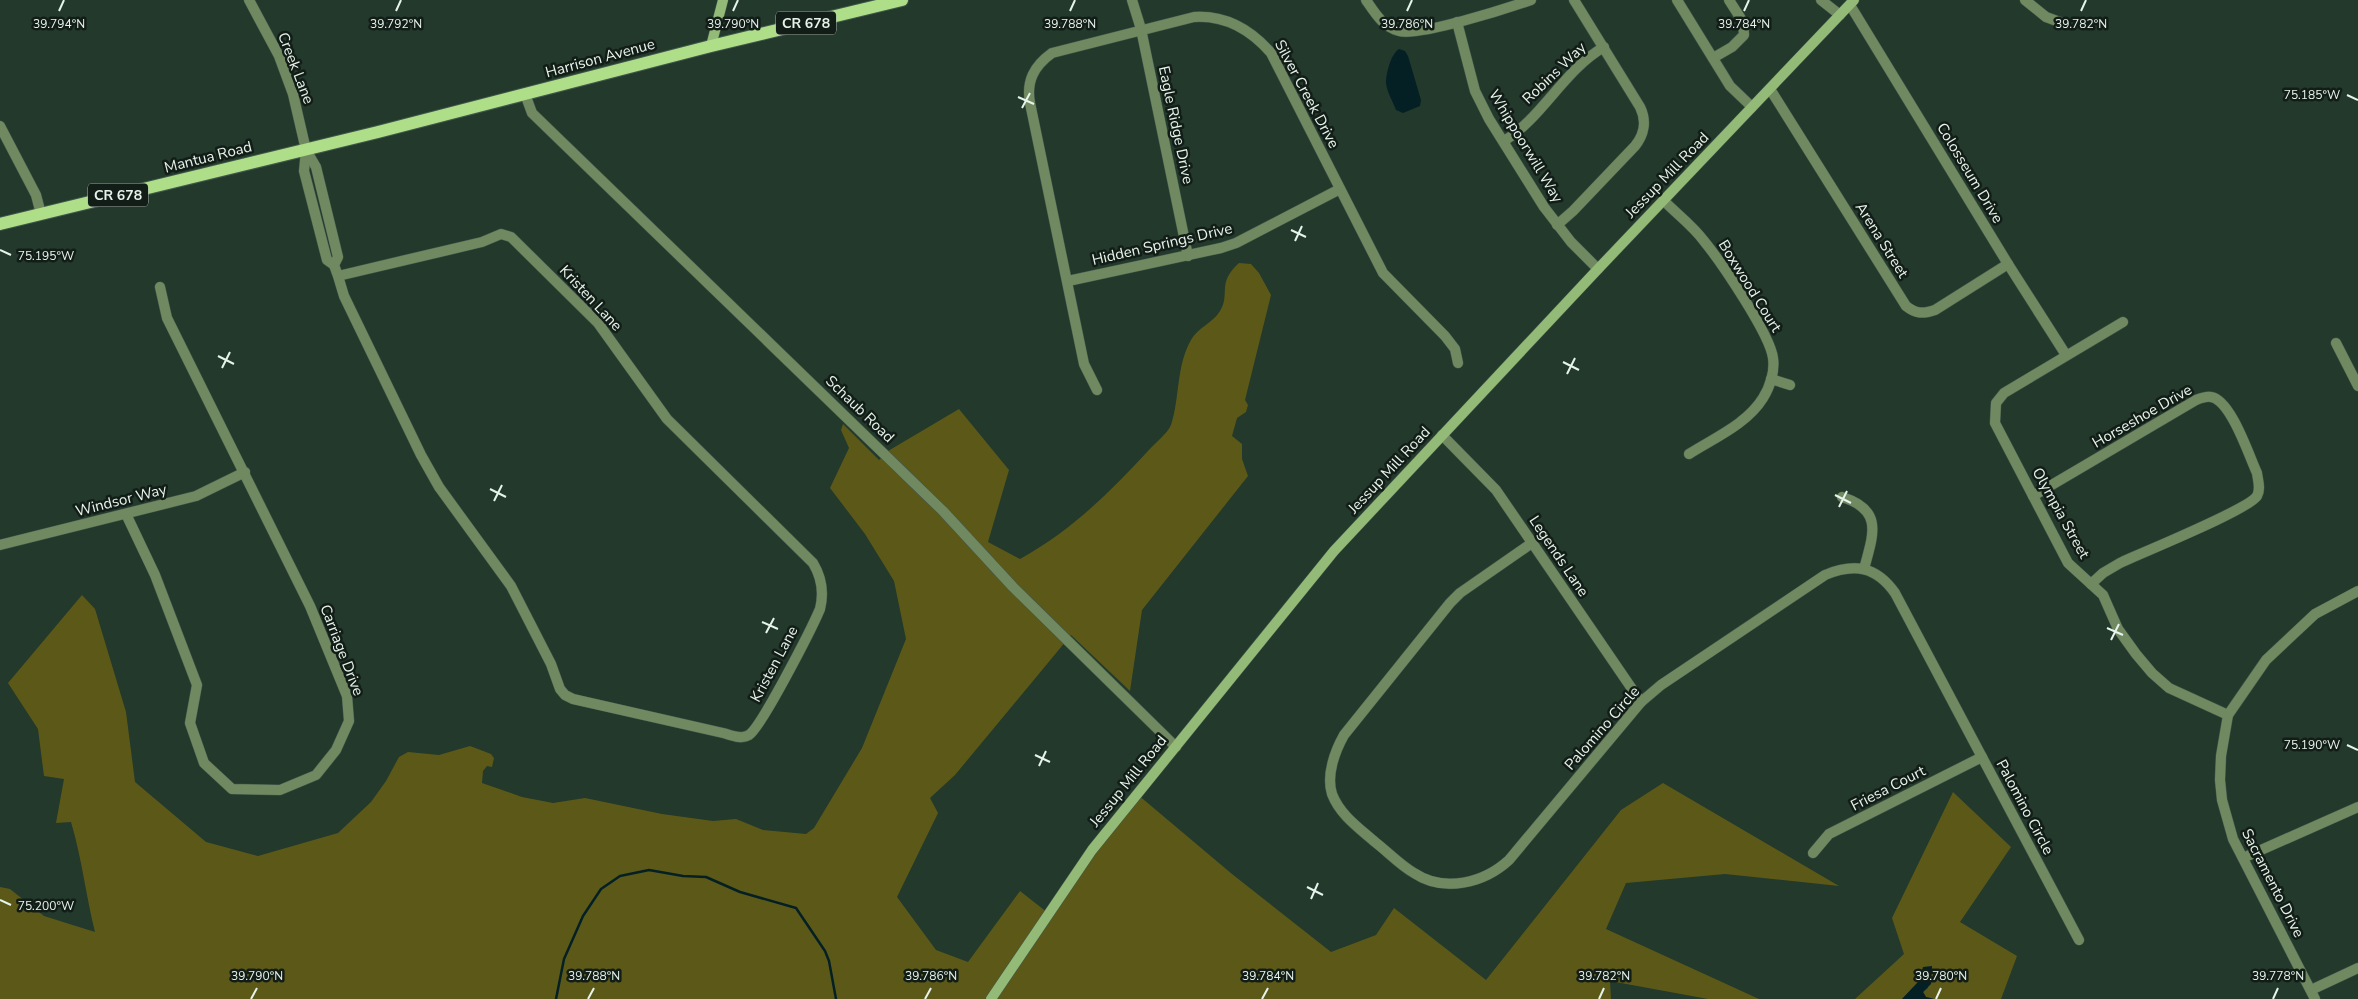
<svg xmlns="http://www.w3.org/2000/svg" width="2358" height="999" viewBox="0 0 2358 999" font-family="'Nunito Sans',sans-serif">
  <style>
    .green { fill: #5c5918 }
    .water { fill: #042025 }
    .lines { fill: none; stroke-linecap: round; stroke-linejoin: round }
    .stream { stroke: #042025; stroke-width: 2.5 }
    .street-casing { stroke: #41574b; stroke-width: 11 }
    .secondary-casing { stroke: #41574b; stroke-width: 11 }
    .primary-casing { stroke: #41574b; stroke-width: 14 }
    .street { stroke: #718960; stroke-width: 10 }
    .secondary { stroke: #94ba77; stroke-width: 10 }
    .primary { stroke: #aedf88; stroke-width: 12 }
    .ticks { fill: none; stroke: #e6f4eb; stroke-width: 2 }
    .labels { text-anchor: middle; stroke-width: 5; stroke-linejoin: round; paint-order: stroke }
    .shield { fill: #131d17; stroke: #a7b4ab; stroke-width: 1 }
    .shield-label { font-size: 14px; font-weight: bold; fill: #e6f4eb }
    .street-label { font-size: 15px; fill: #e6f4eb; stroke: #131d17 }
    .ticks-label { font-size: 12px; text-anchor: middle; fill: #e6f4eb; stroke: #131d17; stroke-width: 5; stroke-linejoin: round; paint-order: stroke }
  </style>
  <rect width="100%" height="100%" fill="#22392c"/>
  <g class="green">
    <path d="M1239 263 1251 264 1259 273 1271 295 1245 400 1248 405 1246 412 1237 418 1232 436 1242 444V459L1248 476 1142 610 1130 691 1071 635 955 775 930 798 938 813 897 897 936 950 968 962 1020 891 1048 913 1137 794 1232 874 1331 952 1376 935 1394 908 1486 980 1621 810 1663 783 1839 886 1725 874 1626 883 1606 929 1759 999H1708L1610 981 1611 999H0V887L10 889 44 916 95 932C86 896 82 859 71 822L56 823 64 779 44 776 38 729 8 683 82 595 95 609 126 712 135 782 206 842 258 856 338 833 371 802 386 781 399 757 408 752 439 755 470 746 491 754 494 758 492 767 487 766 483 771 482 783 522 797 553 803 585 798 662 814 713 821 736 819 763 830 806 834 814 828 862 748 906 639 894 581 865 534 830 488 849 448 841 430 843 424 879 460 888 451 959 409 1009 470 988 542 1020 559C1072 530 1108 494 1148 451 1154 444 1167 434 1171 425 1180 398 1176 366 1191 340 1198 327 1213 323 1220 311 1231 293 1216 284 1239 263Z"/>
    <polygon points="1953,792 2011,847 1960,922 2017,956 2001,999 1934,999 1926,997 1923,992 1928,988 1922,970 1919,981 1902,999 1855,999 1904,954 1892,918"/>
  </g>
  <g class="water">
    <path d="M1399 49 1405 51 1408 56 1421 100 1420 106 1403 113 1396 110C1393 102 1387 92 1386 83 1386 73 1391 54 1399 49Z"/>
    <polygon points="1932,966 1931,984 1923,992 1926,997 1934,999 1902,999 1919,981 1923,967"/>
  </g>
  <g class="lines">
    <polyline class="stream" points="556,999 564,959 583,916 601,889 620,876 649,870 683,876 706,877 740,892 796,908 825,951 829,961 836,999"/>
    <defs>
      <g id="street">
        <path d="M249 0 279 56 293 94 306 150 304 171 327 260 334 265 338 276 482 242 501 234 511 237 598 323 667 419 813 563C822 578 824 593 820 609 812 628 762 726 749 735 741 740 731 735 723 733L573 699 565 695 560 689 551 664 511 586 439 487 421 455 344 296 338 276"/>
        <polyline points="1132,0 1141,29 1188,256"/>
        <path d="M1366 0C1375 13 1383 27 1399 31 1418 37 1508 8 1531 0"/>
        <polyline points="1677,0 1730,86 1752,107"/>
        <polyline points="1821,0 1840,15"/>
        <polyline points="2025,0 2046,17 2065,24"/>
        <polyline points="1850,5 2008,264 2066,355"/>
        <polyline points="1457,22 1475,91 1489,119 1544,207 1571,242 1598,269"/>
        <polyline points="1713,58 1732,47 1744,35 1743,22 1729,0"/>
        <path d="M1770 89 1906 306C1916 314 1923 314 1935 310L2008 264"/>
        <polyline points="525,94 532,113 943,511 1013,587 1176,747"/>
        <polyline points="0,126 36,195 41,214"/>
        <path d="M1504 141C1542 118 1564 70 1604 47"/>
        <polyline points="306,150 316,167 338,257 334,265"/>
        <path d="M1664 201C1677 214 1693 226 1704 241 1721 262 1770 334 1773 358 1775 371 1770 387 1763 398 1747 424 1714 438 1689 454"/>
        <path d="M1557 225 1573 211 1635 146C1644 135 1647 121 1640 107L1574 0"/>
        <polyline points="1068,281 1221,248 1236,243 1340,189"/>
        <polyline points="2123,322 2004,393 1996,403 1995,423 2068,563 2103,595 2118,629 2136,654 2152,673 2169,688 2228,715"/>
        <polyline points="2336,343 2358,386"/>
        <polyline points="1771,379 1790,385"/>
        <path d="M1097 390 1084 364 1030 103C1026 81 1034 66 1052 53L1194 17C1225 15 1251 30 1271 53L1383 273 1445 336 1455 349 1458 363"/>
        <polyline points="1442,435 1496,490 1641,702"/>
        <path d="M2033 496 2196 400C2201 398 2206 396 2211 397 2231 400 2249 456 2257 473 2258 481 2261 489 2257 496 2248 510 2143 552 2120 563L2103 573 2091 584"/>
        <path d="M1842 497C1884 510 1873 535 1864 569"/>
        <polyline points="126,514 155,575 197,685 190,723 204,763 232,789 280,790 316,775 336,750 349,721 347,696 310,606 167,318 160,287"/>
        <path d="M1532 543 1460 593 1450 603 1344 735C1335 751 1326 775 1332 794 1340 815 1359 828 1375 842 1388 852 1400 865 1414 873 1444 893 1484 883 1509 860L1641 702 1661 685 1825 575C1854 563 1876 566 1895 593L2079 940"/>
        <polyline points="0,545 196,496 245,472"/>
        <polyline points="1813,853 1829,834 1982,757"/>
        <polyline points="2243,858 2358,807"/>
        <polyline points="2311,990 2358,968"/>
        <polyline points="2315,999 2233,839 2222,800 2220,780 2221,756 2228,715 2266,660 2315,614 2358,591"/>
      </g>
      <g id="secondary">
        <polyline points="711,46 723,0"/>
        <polyline points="991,999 1092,850 1334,551 1598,269 1854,0"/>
      </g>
      <polyline id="primary" points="0,224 378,132 711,46 902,0"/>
    </defs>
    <use href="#street" class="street-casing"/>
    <use href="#secondary" class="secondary-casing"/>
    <use href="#primary" class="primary-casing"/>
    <use href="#street" class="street"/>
    <use href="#secondary" class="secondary"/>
    <use href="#primary" class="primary"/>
  </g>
  <path class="ticks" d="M59 11 64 0M396 11 401 0M733 11 738 0M1070 11 1075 0M1407 11 1412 0M1744 11 1749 0M2081 11 2086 0M2347 95 2358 100M1018 97 1034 104M1022 108 1030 93M1291 230 1306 237M1295 241 1302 226M0 250 11 255M218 356 234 364M1563 362 1579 370M222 368 230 352M1567 374 1575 358M490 489 506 497M1835 495 1851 503M494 501 502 485M1839 507 1847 491M762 622 778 629M2107 628 2123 635M766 633 774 618M2111 640 2119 624M2347 745 2358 750M1035 755 1050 762M1039 766 1046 751M1307 887 1323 895M1311 899 1318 883M0 900 11 905M251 999 257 988M588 999 594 988M925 999 931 988M1262 999 1268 988M1599 999 1604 988M1936 999 1941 988M2273 999 2278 988"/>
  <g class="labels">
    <g class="shield">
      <rect x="776" y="11.5" width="60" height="23" rx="4"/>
      <rect x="88" y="183.5" width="60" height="23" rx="4"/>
    </g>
    <g class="shield-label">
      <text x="806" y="28">CR 678</text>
      <text x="118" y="200">CR 678</text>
    </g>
    <g class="street-label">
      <text transform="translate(600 58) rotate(-15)" y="5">Harrison Avenue</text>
      <text transform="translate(296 68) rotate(69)" y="5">Creek Lane</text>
      <text transform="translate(1554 73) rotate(-44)" y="5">Robins Way</text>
      <text transform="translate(1307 94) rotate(62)" y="5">Silver Creek Drive</text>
      <text transform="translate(1176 125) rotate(78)" y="5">Eagle Ridge Drive</text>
      <text transform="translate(1526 146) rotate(59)" y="5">Whippoorwill Way</text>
      <text transform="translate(208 157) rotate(-14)" y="5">Mantua Road</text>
      <text transform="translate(1970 173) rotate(59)" y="5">Colosseum Drive</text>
      <text transform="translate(1667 175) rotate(-46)" y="5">Jessup Mill Road</text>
      <text transform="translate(1882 240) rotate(58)" y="5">Arena Street</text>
      <text transform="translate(1162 244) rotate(-13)" y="5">Hidden Springs Drive</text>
      <text transform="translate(1750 286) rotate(58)" y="5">Boxwood Court</text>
      <text transform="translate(591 298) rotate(47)" y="5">Kristen Lane</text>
      <text transform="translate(860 409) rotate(44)" y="5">Schaub Road</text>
      <text transform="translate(2142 416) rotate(-30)" y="5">Horseshoe Drive</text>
      <text transform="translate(1389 470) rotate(-47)" y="5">Jessup Mill Road</text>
      <text transform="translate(121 500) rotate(-14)" y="5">Windsor Way</text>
      <text transform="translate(2061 513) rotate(61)" y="5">Olympia Street</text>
      <text transform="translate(1559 556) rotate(56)" y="5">Legends Lane</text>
      <text transform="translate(342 650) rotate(69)" y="5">Carriage Drive</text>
      <text transform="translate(774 664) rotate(-62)" y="5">Kristen Lane</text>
      <text transform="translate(1602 728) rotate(-49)" y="5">Palomino Circle</text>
      <text transform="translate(1128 781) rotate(-51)" y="5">Jessup Mill Road</text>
      <text transform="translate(1888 788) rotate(-27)" y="5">Friesa Court</text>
      <text transform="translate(2025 807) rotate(62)" y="5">Palomino Circle</text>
      <text transform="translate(2273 883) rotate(63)" y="5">Sacramento Drive</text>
    </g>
  </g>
  <g class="ticks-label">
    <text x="59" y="28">39.794°N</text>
    <text x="396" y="28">39.792°N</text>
    <text x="733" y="28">39.790°N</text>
    <text x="1070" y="28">39.788°N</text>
    <text x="1407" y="28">39.786°N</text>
    <text x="1744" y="28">39.784°N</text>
    <text x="2081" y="28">39.782°N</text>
    <text x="2312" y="99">75.185°W</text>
    <text x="46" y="260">75.195°W</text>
    <text x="2312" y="749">75.190°W</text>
    <text x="46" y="910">75.200°W</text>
    <text x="257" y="980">39.790°N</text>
    <text x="594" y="980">39.788°N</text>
    <text x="931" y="980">39.786°N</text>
    <text x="1268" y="980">39.784°N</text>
    <text x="1604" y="980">39.782°N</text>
    <text x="1941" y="980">39.780°N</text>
    <text x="2278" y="980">39.778°N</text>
  </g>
</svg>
